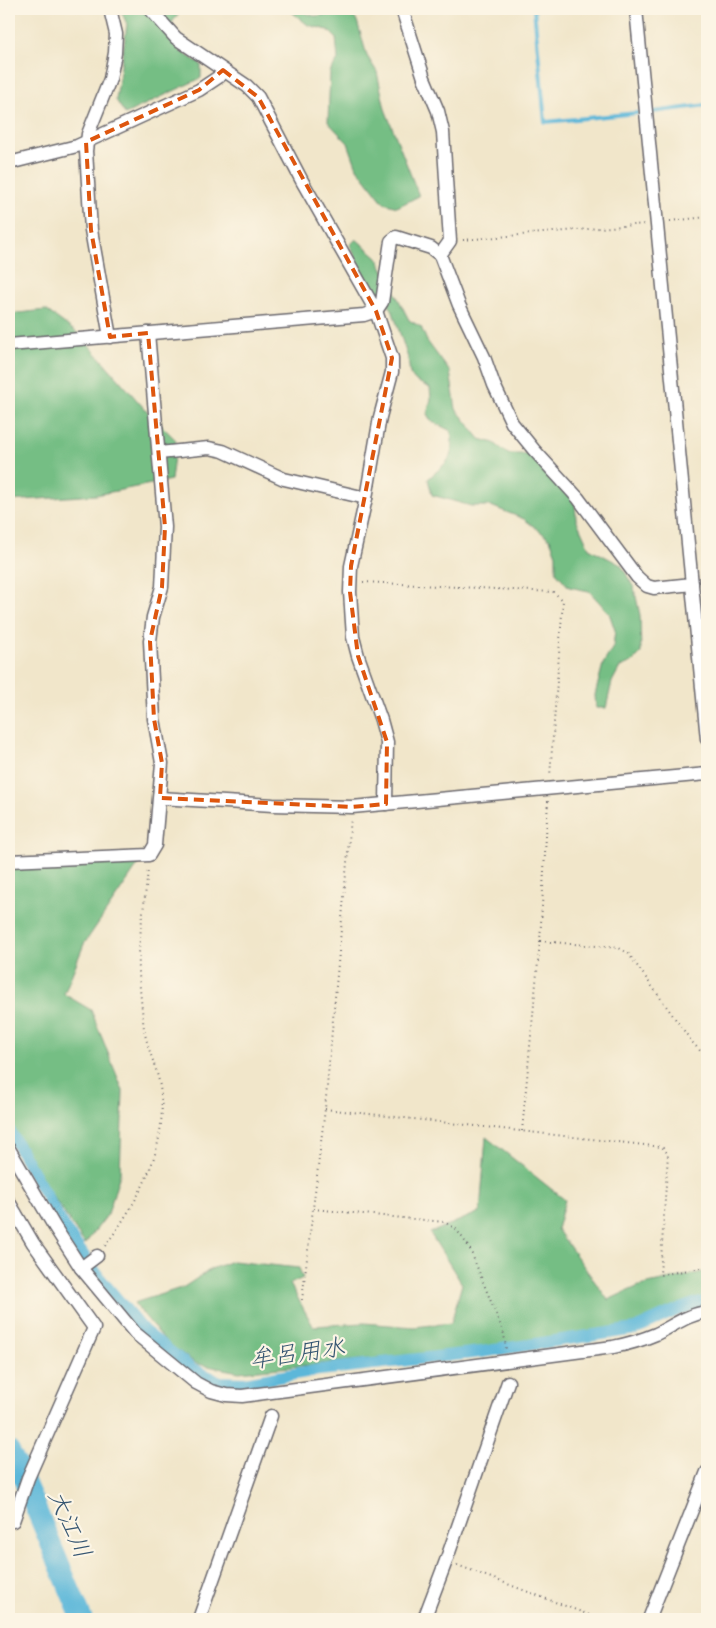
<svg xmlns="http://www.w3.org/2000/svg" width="716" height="1628" viewBox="0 0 716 1628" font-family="'Indie Flower','Klee One',sans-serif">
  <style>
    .forest { fill: #75be84; stroke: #4c7060 }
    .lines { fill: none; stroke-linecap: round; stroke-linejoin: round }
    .stream { stroke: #5cb7d9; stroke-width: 4 }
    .canal { stroke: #5cb7d9; stroke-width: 12 }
    .river { stroke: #5cb7d9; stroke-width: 21 }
    .minor-casing { stroke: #6a676d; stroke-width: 15 }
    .path { stroke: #6a676d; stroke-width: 2; stroke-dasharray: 1 4; stroke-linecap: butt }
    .minor { stroke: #fff; stroke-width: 12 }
    .marked { fill: none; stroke: #de560e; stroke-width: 4; stroke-dasharray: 10 6; stroke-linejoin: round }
    .labels { text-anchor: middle; stroke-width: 4.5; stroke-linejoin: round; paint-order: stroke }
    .water-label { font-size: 24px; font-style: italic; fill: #365672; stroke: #fcf5e5 }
  </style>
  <rect width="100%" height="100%" fill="#fcf5e5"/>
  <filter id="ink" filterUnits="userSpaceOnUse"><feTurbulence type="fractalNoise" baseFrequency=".02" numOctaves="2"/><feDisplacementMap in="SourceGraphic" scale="10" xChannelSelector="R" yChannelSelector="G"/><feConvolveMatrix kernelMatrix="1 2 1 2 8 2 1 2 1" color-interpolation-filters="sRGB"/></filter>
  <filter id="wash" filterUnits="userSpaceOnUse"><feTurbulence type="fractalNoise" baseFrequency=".0096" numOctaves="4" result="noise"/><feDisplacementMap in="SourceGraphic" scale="20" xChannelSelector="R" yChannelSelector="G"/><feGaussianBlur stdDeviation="1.12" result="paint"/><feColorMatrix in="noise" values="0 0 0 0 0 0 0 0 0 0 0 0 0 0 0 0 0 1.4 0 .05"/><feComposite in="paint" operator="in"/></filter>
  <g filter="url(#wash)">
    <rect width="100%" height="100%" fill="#f1e6ca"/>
    <g class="forest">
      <polygon points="120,9 183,9 173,21 169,37 180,51 201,64 201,78 125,114 116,100 127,24"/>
      <polygon points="288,9 303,9 305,13 315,16 349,12 357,21 367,56 377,72 385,109 419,196 397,207 384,203 357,168 348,143 328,122 330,72 338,60 336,38 328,30 308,25"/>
      <path d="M356 239 377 257 409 320 421 327 427 341 450 372 456 409 480 439 494 443 508 454H523L537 457 575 499 576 519 589 548 621 565 634 588 640 615 641 653 632 662 620 667 612 682 606 708H596L595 695 603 664 613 647 615 630 609 613 589 591 569 587 556 572V554L550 539 524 519 491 506H471L432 495 428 479C448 461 455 460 451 431L431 421 427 414 431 399 430 388 416 381 410 374 408 358 392 309 365 278 350 245Z"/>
      <polygon points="46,310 80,335 143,407 176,440 171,480 96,495 9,501 9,314"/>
      <polygon points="140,862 84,944 64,994 91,1010 123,1091 120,1174 108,1214 85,1244 23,1152 9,1127 9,865"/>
      <polygon points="486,1137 565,1200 557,1229 608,1300 639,1286 707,1271 707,1297 695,1298 633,1324 500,1346 239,1372 197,1364 168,1344 134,1303 184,1287 211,1269 232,1261 299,1268 303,1278 290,1284 313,1326 364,1323 414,1327 451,1323 462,1284 430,1233 480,1212"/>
    </g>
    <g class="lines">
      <g class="stream">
        <polyline points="534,9 545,122 637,113"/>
        <polyline points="653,112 707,105"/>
      </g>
      <polyline class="canal" points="9,1130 63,1226 98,1276 144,1331 192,1369 220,1382 245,1383 311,1371 481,1352 635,1329 670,1313 697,1303 707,1302"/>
      <polyline class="river" points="9,1451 21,1473 82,1619"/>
    </g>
  </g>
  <g filter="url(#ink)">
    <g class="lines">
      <defs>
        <g id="minor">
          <polyline points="110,9 116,34 115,53 110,79 88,134 86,151 91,230 110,337"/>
          <polyline points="150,9 176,38 247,86 258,97 302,181 376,311 382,302 391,241 396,237 431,248 440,255 459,305 484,357 494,385 512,423 534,450 578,498 637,577 647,586 654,588 692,584"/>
          <polyline points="402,9 424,78 438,111 443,132 450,241 440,255"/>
          <polyline points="636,9 707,739"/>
          <polyline points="9,163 77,146 199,90 220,76 223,70"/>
          <polyline points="9,345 364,315 376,311 392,358 392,372 380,417 366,498 351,566 350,592 353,637 358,656 381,720 387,742 386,804"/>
          <polyline points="159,453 209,448 223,451 284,479 366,498"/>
          <polyline points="160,798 273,805 352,807 707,774"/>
          <polyline points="9,861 149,855 155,845 162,763 154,719 150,641 153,617 162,587 165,527 148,333"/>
          <path d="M9 1149 54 1226 81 1268 135 1333 196 1383 211 1391 226 1395 242 1396 613 1347C628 1344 642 1340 656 1334 673 1326 688 1314 707 1312"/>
          <polyline points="9,1202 33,1243 94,1328 28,1478 13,1521 9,1520"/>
          <polyline points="81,1268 97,1256"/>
          <polyline points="199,1619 271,1416"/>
          <polyline points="424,1619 446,1561 508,1382"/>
          <polyline points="649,1619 707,1472"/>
        </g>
      </defs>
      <use href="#minor" class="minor-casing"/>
      <g class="path">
        <polyline points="670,221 707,217"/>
        <polyline points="463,240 645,224"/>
        <polyline points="363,582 553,592 563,600 550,776"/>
        <polyline points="540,941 619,948 628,953 692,1042 703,1054 707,1055"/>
        <polyline points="325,1109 662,1147 668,1154 660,1275 707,1267"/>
        <polyline points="522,1131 540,941 548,801"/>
        <polyline points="313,1209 444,1222 456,1229 469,1247 504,1334 506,1349"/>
        <path d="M105 1246C141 1197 171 1144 159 1081 154 1060 144 1041 143 1019 141 998 138 976 139 954 140 925 146 896 148 868"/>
        <polyline points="302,1300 325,1109 351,818"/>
        <polyline points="457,1565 600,1619"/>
      </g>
      <use href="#minor" class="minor"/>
    </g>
  </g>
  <path class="marked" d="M223 70 258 97 376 311 392 358 351 566 350 592 358 656 387 742 386 804 352 807 160 798 162 763 154 719 150 641 162 587 165 527 148 333 110 337 91 230 86 142 199 90Z"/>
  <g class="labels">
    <g class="water-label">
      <text transform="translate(297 1353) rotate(-8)" y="8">牟呂用水</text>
      <text transform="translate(70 1524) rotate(66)" y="8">大江川</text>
    </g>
  </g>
  <rect width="716" height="1628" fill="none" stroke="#fcf5e5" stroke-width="30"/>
</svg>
